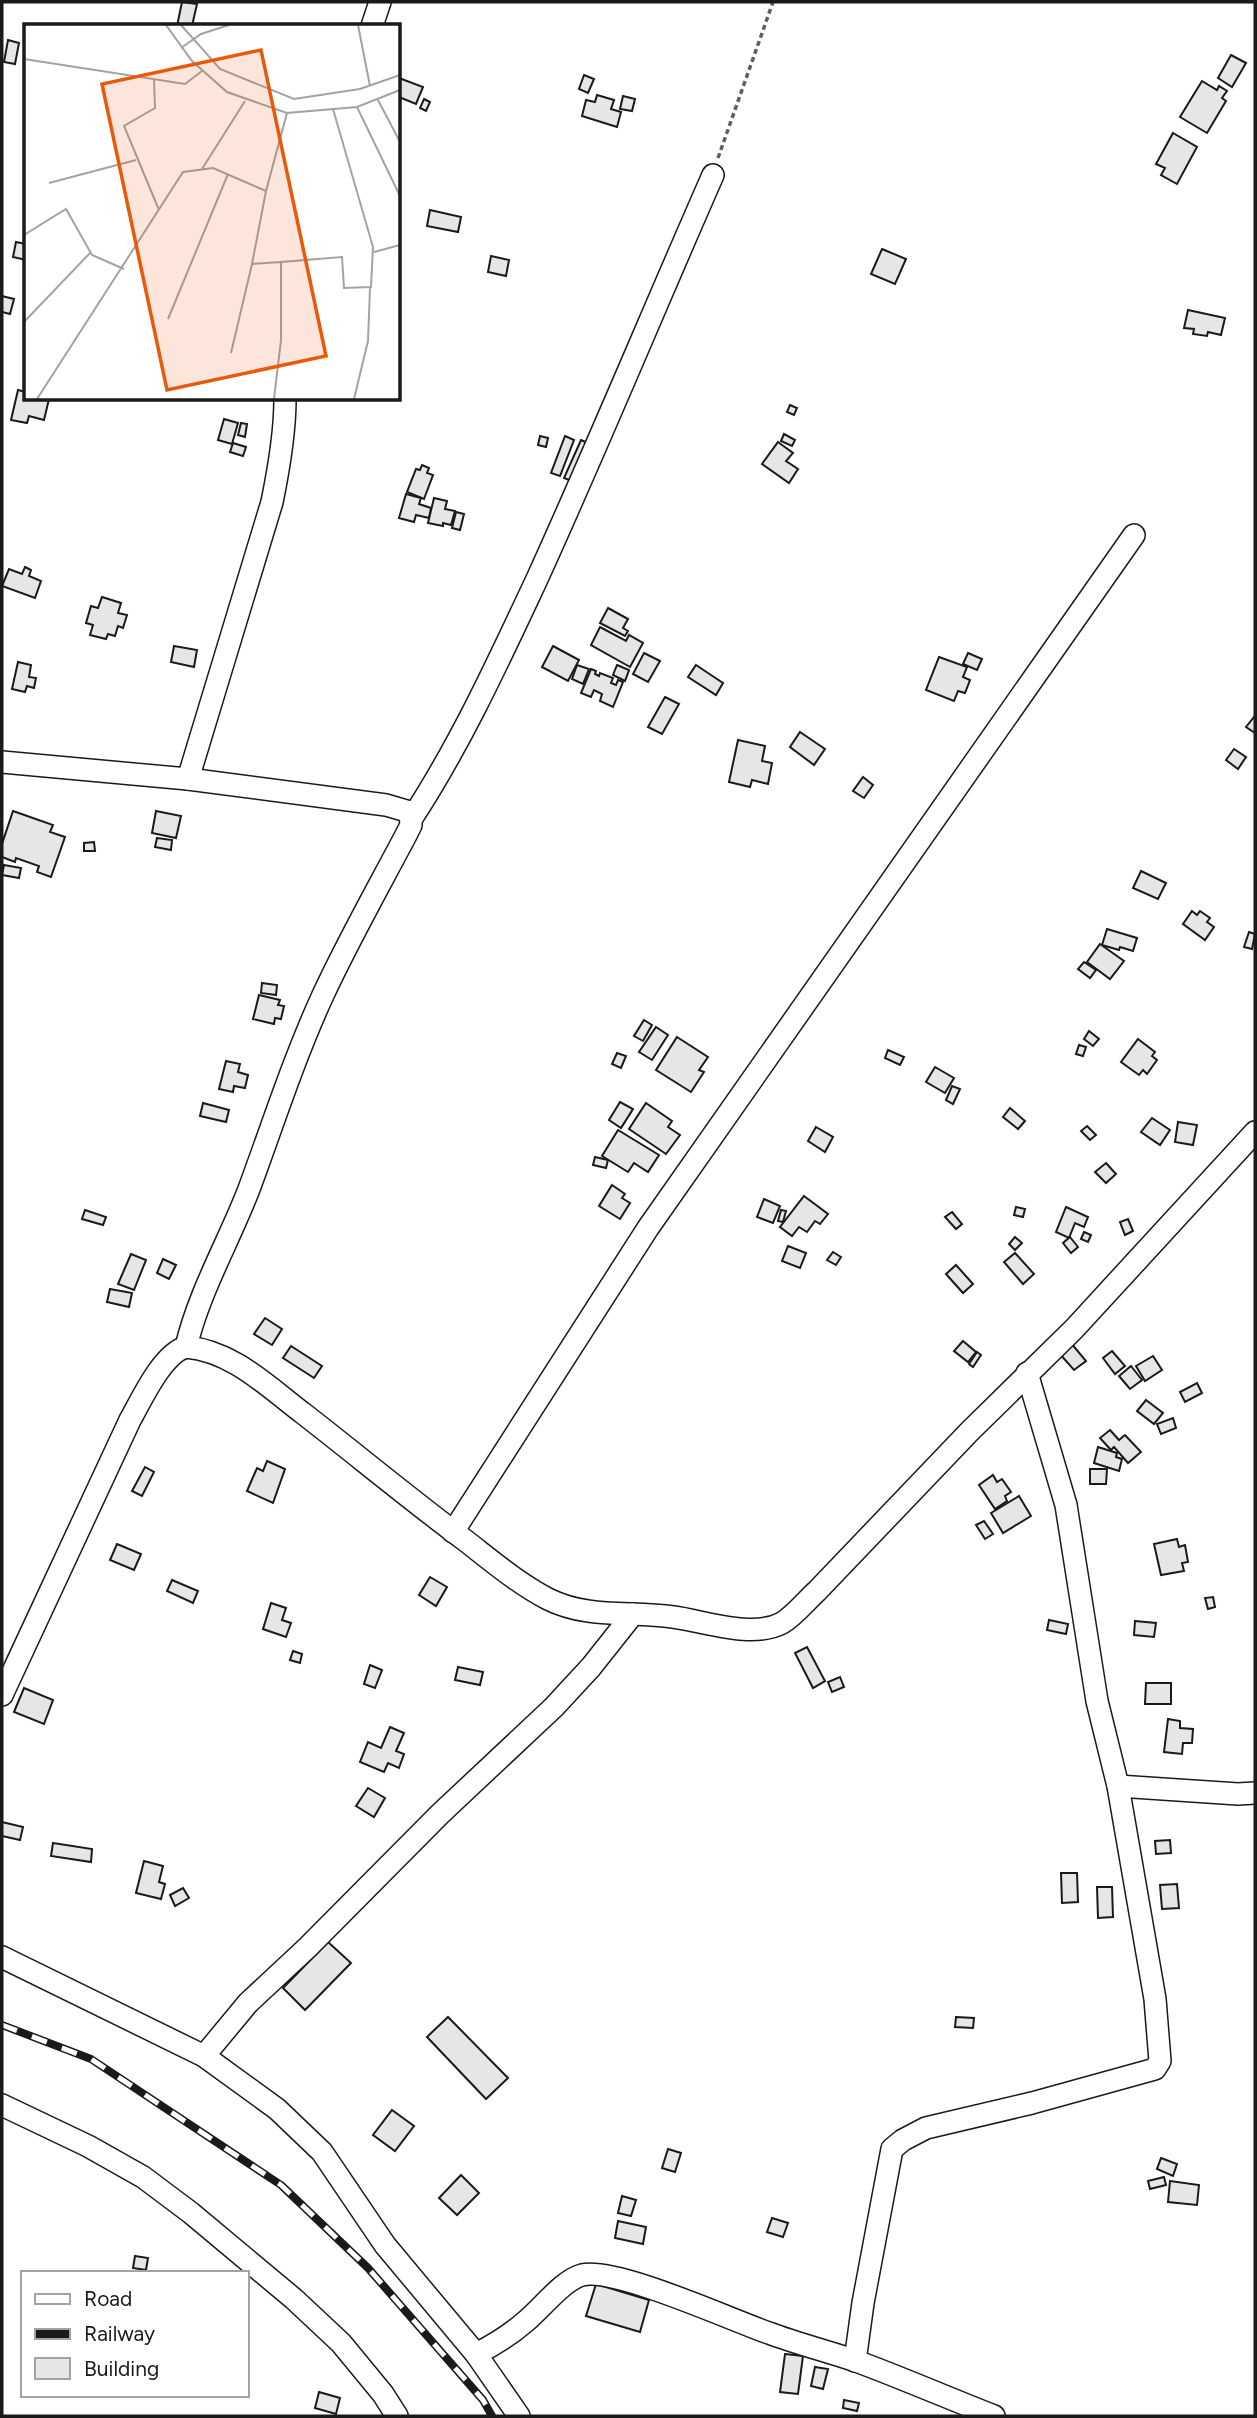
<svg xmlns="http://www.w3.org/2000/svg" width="1257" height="2418" viewBox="0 0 1257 2418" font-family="Figtree,sans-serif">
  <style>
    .building { fill: #e6e6e6; stroke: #1a1a1a; stroke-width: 2 }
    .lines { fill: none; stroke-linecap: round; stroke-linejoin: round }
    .minor-casing { stroke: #1a1a1a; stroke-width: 24 }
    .path { stroke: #5f5f5f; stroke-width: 3.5; stroke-dasharray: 5 3.5; stroke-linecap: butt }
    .minor { stroke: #fff; stroke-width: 21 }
    .rail-casing { stroke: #1a1a1a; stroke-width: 8 }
    .rail { stroke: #fff; stroke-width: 5; stroke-dasharray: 16; stroke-linecap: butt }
    .inset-road { fill: none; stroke: #a3a3a3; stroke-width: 2 }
    .view { fill: #e8590c; fill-opacity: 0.15; stroke: #e8590c; stroke-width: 3.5 }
    .inset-edge { fill: none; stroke: #1a1a1a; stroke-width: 3.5 }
  </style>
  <rect width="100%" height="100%" fill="#fff"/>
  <g class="building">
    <polygon points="182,2 197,4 192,26 177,26"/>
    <polygon points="8,40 19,43 15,64 4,62"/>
    <polygon points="1231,55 1246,63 1232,87 1218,78"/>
    <polygon points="584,75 594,79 588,93 579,89"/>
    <polygon points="399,78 423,87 416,104 399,97"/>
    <polygon points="1202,81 1217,90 1219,86 1227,91 1222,98 1226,101 1207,133 1180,117"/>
    <polygon points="597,95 614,100 611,109 621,112 617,127 582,116 586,100 595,102"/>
    <polygon points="623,96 635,99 632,111 620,109"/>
    <polygon points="424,99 430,102 426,111 420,108"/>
    <polygon points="1173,133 1197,147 1177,184 1161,175 1165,168 1156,164"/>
    <polygon points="430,210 461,217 458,232 427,226"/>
    <polygon points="16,242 26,244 26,260 13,257"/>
    <polygon points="882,249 906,259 895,284 871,274"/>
    <polygon points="491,256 509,260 506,276 488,272"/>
    <polygon points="2,296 14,299 10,314 2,312"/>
    <polygon points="1188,310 1225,318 1221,335 1208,332 1207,336 1193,334 1194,329 1184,328"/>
    <polygon points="18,390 26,392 26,399 49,399 44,420 29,416 27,423 11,420"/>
    <polygon points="790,405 797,408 794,415 787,412"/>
    <polygon points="224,419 238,423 232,444 218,440"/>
    <polygon points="241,423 247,424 245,437 238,435"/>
    <polygon points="784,434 795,440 792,446 781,441"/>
    <polygon points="540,436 548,438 546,447 538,445"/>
    <polygon points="565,436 574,440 560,476 551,473"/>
    <polygon points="581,440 590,444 574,482 564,478"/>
    <polygon points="778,442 793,453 786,461 798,469 789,483 762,464"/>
    <polygon points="233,443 246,447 243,456 230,452"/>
    <polygon points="422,465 429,468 427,473 433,475 424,499 407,492 416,469 420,470"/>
    <polygon points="406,494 421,498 419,504 431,508 429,518 416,515 414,522 399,518"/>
    <polygon points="434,498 447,501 445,509 455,511 451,525 443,523 443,526 428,523"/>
    <polygon points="456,512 464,514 460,530 452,528"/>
    <polygon points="25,567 31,570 29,576 41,581 35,598 2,586 9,569 22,574"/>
    <polygon points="102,597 121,603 118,613 127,615 123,628 118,626 115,636 108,634 106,639 90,635 93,625 86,623 91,606 98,608"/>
    <polygon points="608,608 628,619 623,628 628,631 625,636 600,623"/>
    <polygon points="600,627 626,641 629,635 643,643 630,667 591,645"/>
    <polygon points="174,646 197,650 194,667 171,662"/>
    <polygon points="553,646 579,660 568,681 542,667"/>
    <polygon points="644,653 660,661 648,682 633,674"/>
    <polygon points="968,653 982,659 977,670 963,664"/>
    <polygon points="939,657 967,667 963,677 970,680 965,693 958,691 954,701 926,690"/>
    <polygon points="18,662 31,665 29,677 36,678 34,688 27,686 25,692 12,689"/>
    <polygon points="577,665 589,669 583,684 572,679"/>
    <polygon points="617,665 629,670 625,681 613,675"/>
    <polygon points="696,665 723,683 716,695 688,677"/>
    <polygon points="591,669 596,671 595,674 599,676 600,673 613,678 611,683 616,685 618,680 623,682 613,707 600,701 602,694 594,690 591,697 581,693"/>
    <polygon points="665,697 679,704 662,734 648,727"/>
    <polygon points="1254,717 1255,718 1255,733 1246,727"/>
    <polygon points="800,732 825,749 814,765 790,747"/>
    <polygon points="738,740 765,746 762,761 772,763 768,784 752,780 750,787 729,782"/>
    <polygon points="1234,749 1246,757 1238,769 1226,760"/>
    <polygon points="863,777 873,785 864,798 853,791"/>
    <polygon points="13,811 53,825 50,832 65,837 51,877 37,872 39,866 16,858 15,862 2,857 2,844"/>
    <polygon points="156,811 181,816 176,838 152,833"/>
    <polygon points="157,838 172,840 171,850 155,847"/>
    <polygon points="94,842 95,851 84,851 84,843"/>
    <polygon points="4,865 21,868 19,878 2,875"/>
    <polygon points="1141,871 1166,883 1158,899 1133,888"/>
    <polygon points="1192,911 1197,915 1200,911 1210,918 1207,922 1214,927 1205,940 1183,924"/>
    <polygon points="1107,929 1137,938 1133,951 1120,947 1119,950 1102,945"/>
    <polygon points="1249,932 1255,934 1252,949 1244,947"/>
    <polygon points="1100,944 1124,961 1110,979 1087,962"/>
    <polygon points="1084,962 1096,970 1090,978 1078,969"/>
    <polygon points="262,983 277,985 276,995 261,993"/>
    <polygon points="259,995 280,1000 278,1005 284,1006 281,1019 275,1018 274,1024 253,1019"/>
    <polygon points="644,1020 652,1025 643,1041 634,1036"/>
    <polygon points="656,1027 668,1035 652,1060 639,1052"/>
    <polygon points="1089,1031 1099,1039 1093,1046 1084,1039"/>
    <polygon points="677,1037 708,1057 699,1070 704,1072 691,1092 656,1070"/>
    <polygon points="1138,1039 1155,1052 1152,1056 1157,1060 1147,1074 1143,1070 1139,1075 1121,1062"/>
    <polygon points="1079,1045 1086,1047 1083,1056 1076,1054"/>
    <polygon points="888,1050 904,1057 900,1065 885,1058"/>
    <polygon points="617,1053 626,1056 621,1068 612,1064"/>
    <polygon points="226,1061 240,1064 238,1072 248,1075 245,1088 234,1086 233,1092 219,1089"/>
    <polygon points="935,1067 954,1078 945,1093 926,1082"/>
    <polygon points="952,1086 960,1089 953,1104 946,1100"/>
    <polygon points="620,1102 633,1109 621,1128 609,1120"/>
    <polygon points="203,1103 229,1110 226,1122 200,1116"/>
    <polygon points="646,1103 672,1121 668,1127 680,1135 666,1154 629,1129"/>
    <polygon points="1010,1108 1025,1121 1018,1129 1003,1117"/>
    <polygon points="1152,1118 1170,1130 1160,1145 1141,1132"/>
    <polygon points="1178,1122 1197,1125 1193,1145 1175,1142"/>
    <polygon points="1087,1126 1096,1135 1090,1140 1081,1131"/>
    <polygon points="816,1127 833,1137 825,1152 808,1141"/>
    <polygon points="618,1130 659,1155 648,1172 634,1163 628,1172 602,1156"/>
    <polygon points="595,1157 608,1160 606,1168 593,1165"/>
    <polygon points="1106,1163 1116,1174 1106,1183 1095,1172"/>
    <polygon points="612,1185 625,1194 622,1198 630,1203 620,1219 599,1206"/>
    <polygon points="804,1196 828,1214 820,1224 815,1221 807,1232 799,1227 792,1236 780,1227"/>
    <polygon points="764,1199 780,1206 773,1223 757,1217"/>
    <polygon points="1016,1207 1025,1209 1023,1217 1014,1215"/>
    <polygon points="1066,1207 1088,1217 1084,1227 1075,1223 1069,1238 1056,1232"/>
    <polygon points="85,1210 106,1217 103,1225 82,1219"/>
    <polygon points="781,1210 786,1211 783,1222 778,1221"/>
    <polygon points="952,1212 962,1224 956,1229 945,1217"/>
    <polygon points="1128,1219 1133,1231 1125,1235 1120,1222"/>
    <polygon points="1084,1232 1091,1235 1088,1242 1081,1239"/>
    <polygon points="1015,1237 1022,1243 1015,1250 1009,1244"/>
    <polygon points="1070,1237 1078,1247 1071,1253 1063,1243"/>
    <polygon points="788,1246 806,1253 800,1268 782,1261"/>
    <polygon points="833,1252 841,1257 836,1265 827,1260"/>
    <polygon points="1015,1253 1034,1274 1023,1284 1004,1262"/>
    <polygon points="131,1254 146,1260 134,1290 118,1284"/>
    <polygon points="163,1259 176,1265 169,1279 157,1273"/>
    <polygon points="956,1265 973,1284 963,1293 946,1274"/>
    <polygon points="110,1289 132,1293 129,1307 107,1302"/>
    <polygon points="265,1318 282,1329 272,1345 254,1334"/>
    <polygon points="963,1341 976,1352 968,1362 954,1351"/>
    <polygon points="1071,1343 1086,1361 1074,1370 1059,1353"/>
    <polygon points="291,1346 322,1366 314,1378 283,1358"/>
    <polygon points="1112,1351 1125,1366 1115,1374 1103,1358"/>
    <polygon points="977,1352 981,1355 973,1367 969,1364"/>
    <polygon points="1153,1356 1162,1370 1145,1381 1136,1366"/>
    <polygon points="1131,1366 1142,1380 1130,1389 1119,1376"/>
    <polygon points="1197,1383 1202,1393 1185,1402 1180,1392"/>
    <polygon points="1146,1400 1163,1413 1154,1424 1137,1411"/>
    <polygon points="1173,1418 1176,1428 1161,1434 1157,1424"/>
    <polygon points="1110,1430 1119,1440 1125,1435 1141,1452 1128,1463 1114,1447 1111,1450 1100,1438"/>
    <polygon points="1098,1447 1117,1453 1116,1457 1122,1459 1119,1471 1094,1463"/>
    <polygon points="267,1461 285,1469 273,1503 247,1491 257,1468 263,1471"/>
    <polygon points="145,1467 154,1472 142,1496 132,1491"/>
    <polygon points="1090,1469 1107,1469 1106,1484 1090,1484"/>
    <polygon points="993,1475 997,1482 1002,1479 1011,1492 1005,1496 1007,1501 995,1509 979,1485"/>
    <polygon points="1019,1496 1031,1516 1003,1533 991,1513"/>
    <polygon points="984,1521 993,1534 985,1539 976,1525"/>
    <polygon points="1177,1539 1179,1547 1185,1545 1188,1562 1182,1563 1184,1571 1161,1575 1154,1544"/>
    <polygon points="117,1544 141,1554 134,1570 110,1560"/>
    <polygon points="430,1577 447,1587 436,1606 419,1595"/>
    <polygon points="172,1580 198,1591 193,1603 167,1591"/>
    <polygon points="1213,1597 1215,1607 1208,1609 1205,1598"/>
    <polygon points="271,1603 286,1608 282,1620 291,1623 286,1637 263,1629"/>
    <polygon points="1049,1620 1068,1624 1066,1634 1047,1630"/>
    <polygon points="1135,1621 1156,1623 1154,1637 1134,1635"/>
    <polygon points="807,1647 825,1681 813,1688 795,1653"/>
    <polygon points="293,1651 302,1654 300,1663 290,1660"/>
    <polygon points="370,1665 382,1670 375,1688 364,1684"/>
    <polygon points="458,1667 483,1672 480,1685 455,1680"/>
    <polygon points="840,1677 844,1687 832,1692 828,1682"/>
    <polygon points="1146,1683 1171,1683 1171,1704 1145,1704"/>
    <polygon points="24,1688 53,1700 44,1724 14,1712"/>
    <polygon points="1168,1719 1180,1721 1180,1728 1193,1729 1192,1743 1183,1743 1182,1754 1164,1752"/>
    <polygon points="390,1727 404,1733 396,1751 404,1754 399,1768 388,1763 384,1772 360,1762 368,1742 381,1748"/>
    <polygon points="368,1788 385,1798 374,1817 356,1806"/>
    <polygon points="2,1822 23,1827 20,1840 2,1836"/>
    <polygon points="1170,1840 1171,1853 1156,1854 1155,1841"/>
    <polygon points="53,1843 92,1849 91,1862 51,1856"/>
    <polygon points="144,1861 163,1866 159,1882 165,1884 161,1899 136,1893"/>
    <polygon points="1061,1873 1077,1873 1078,1902 1062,1903"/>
    <polygon points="1177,1884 1179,1908 1162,1909 1160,1885"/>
    <polygon points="1097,1887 1112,1887 1113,1917 1098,1918"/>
    <polygon points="183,1888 189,1898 175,1906 170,1895"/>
    <polygon points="328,1942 351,1963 305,2010 283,1988"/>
    <polygon points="448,2017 508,2078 486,2099 427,2037"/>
    <polygon points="956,2017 974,2018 973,2028 955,2027"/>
    <polygon points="392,2110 414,2126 395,2151 373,2135"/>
    <polygon points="668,2149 681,2153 675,2172 662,2168"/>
    <polygon points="1161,2158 1177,2164 1173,2176 1157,2169"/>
    <polygon points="461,2175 479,2193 457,2215 439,2198"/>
    <polygon points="1164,2177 1166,2185 1150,2189 1148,2181"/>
    <polygon points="1170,2181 1199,2185 1197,2205 1168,2202"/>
    <polygon points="622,2196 636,2200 631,2216 618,2213"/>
    <polygon points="772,2218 788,2223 783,2237 767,2232"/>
    <polygon points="618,2221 646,2227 643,2244 615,2238"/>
    <polygon points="135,2256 148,2258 146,2270 133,2268"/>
    <polygon points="596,2284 649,2300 640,2332 586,2316"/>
    <polygon points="785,2354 803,2356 798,2394 780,2392"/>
    <polygon points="815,2367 828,2369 823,2389 811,2386"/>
    <polygon points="319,2392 340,2398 336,2414 315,2408"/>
    <polygon points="844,2400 859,2403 857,2411 843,2408"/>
  </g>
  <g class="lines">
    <defs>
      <g id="minor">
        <polyline points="372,26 380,2"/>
        <path d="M2 762 188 779 272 502C279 468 285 434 285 399"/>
        <path d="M412 818C461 743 499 660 537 579 598 445 654 309 713 175"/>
        <path d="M186 1347C199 1292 229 1241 249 1189 273 1124 294 1058 323 995 348 941 378 888 406 835L411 825 410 812 386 805 188 779"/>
        <polyline points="453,1532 648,1228 1134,535"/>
        <path d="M2 1695 130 1420C142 1399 162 1354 186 1347 233 1351 268 1387 304 1414 358 1456 411 1500 466 1541 493 1562 519 1584 548 1599 588 1619 630 1611 673 1617 705 1621 752 1639 782 1623 794 1616 806 1601 817 1591L970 1431 1074 1329 1255 1132"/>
        <polyline points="1118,1786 1238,1794 1255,1793"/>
        <polyline points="2,1957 204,2056 277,2109 322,2152 385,2245 476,2354 519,2416"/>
        <polyline points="204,2056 248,2003 308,1947 440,1814 554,1707 591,1667 633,1614"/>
        <polyline points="2,2105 88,2146 143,2177 191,2213 294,2299 341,2343 383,2394 397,2416"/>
        <path d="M476 2354C494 2345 510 2335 525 2322 541 2309 563 2280 582 2275 616 2267 731 2320 769 2333 798 2344 827 2351 856 2361 902 2378 948 2398 994 2416"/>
        <polyline points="855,2361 863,2303 892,2149 903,2140 926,2128 1032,2103 1155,2069 1160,2061 1155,1999 1118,1786 1097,1701 1066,1505 1027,1373"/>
      </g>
    </defs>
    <use href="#minor" class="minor-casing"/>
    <polyline class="path" points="718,158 773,2"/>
    <use href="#minor" class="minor"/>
    <defs>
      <polyline id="rail" points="2,2025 91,2059 281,2185 368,2268 483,2400 492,2416"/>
    </defs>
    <use href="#rail" class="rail-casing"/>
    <use href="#rail" class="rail"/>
  </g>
  <g transform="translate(24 24)">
    <rect width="376" height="376" fill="#fff"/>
    <path class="inset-road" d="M142 1 168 37 203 68 263 89M157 1 196 45 270 75 336 65 376 51M334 1 346 62M157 24 177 10 205 1M0 35 161 60 178 47M130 56 131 84 100 102 135 186M354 76 376 118M333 83 376 172M178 145 221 77M25 159 112 136M242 167 228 240 257 238M0 211 42 185 68 231 100 245M350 228 376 221M144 295 204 150M0 298 66 229M207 329 228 240M13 375 159 148 189 144 242 167 263 89 333 83 376 66M250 375 257 316V238L318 233 320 264 347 263 349 223 309 85M330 375 344 317 346 264"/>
    <path class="view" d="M237 26 302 332 143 366 78 60Z"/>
    <rect width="376" height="376" class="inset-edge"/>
  </g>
  <rect width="1257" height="2418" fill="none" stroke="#1a1a1a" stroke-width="7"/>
  <rect x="21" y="2271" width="228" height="126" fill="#ffffff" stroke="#a3a3a3" stroke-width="2"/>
  <rect x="35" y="2294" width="35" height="10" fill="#ffffff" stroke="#a3a3a3" stroke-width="2"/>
  <text x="84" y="2306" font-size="21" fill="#1a1a1a">Road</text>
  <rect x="35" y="2329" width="35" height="10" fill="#1a1a1a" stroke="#a3a3a3" stroke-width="2"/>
  <text x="84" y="2341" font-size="21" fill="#1a1a1a">Railway</text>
  <rect x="35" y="2358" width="35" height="21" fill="#e6e6e6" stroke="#a3a3a3" stroke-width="2"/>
  <text x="84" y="2376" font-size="21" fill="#1a1a1a">Building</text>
</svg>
